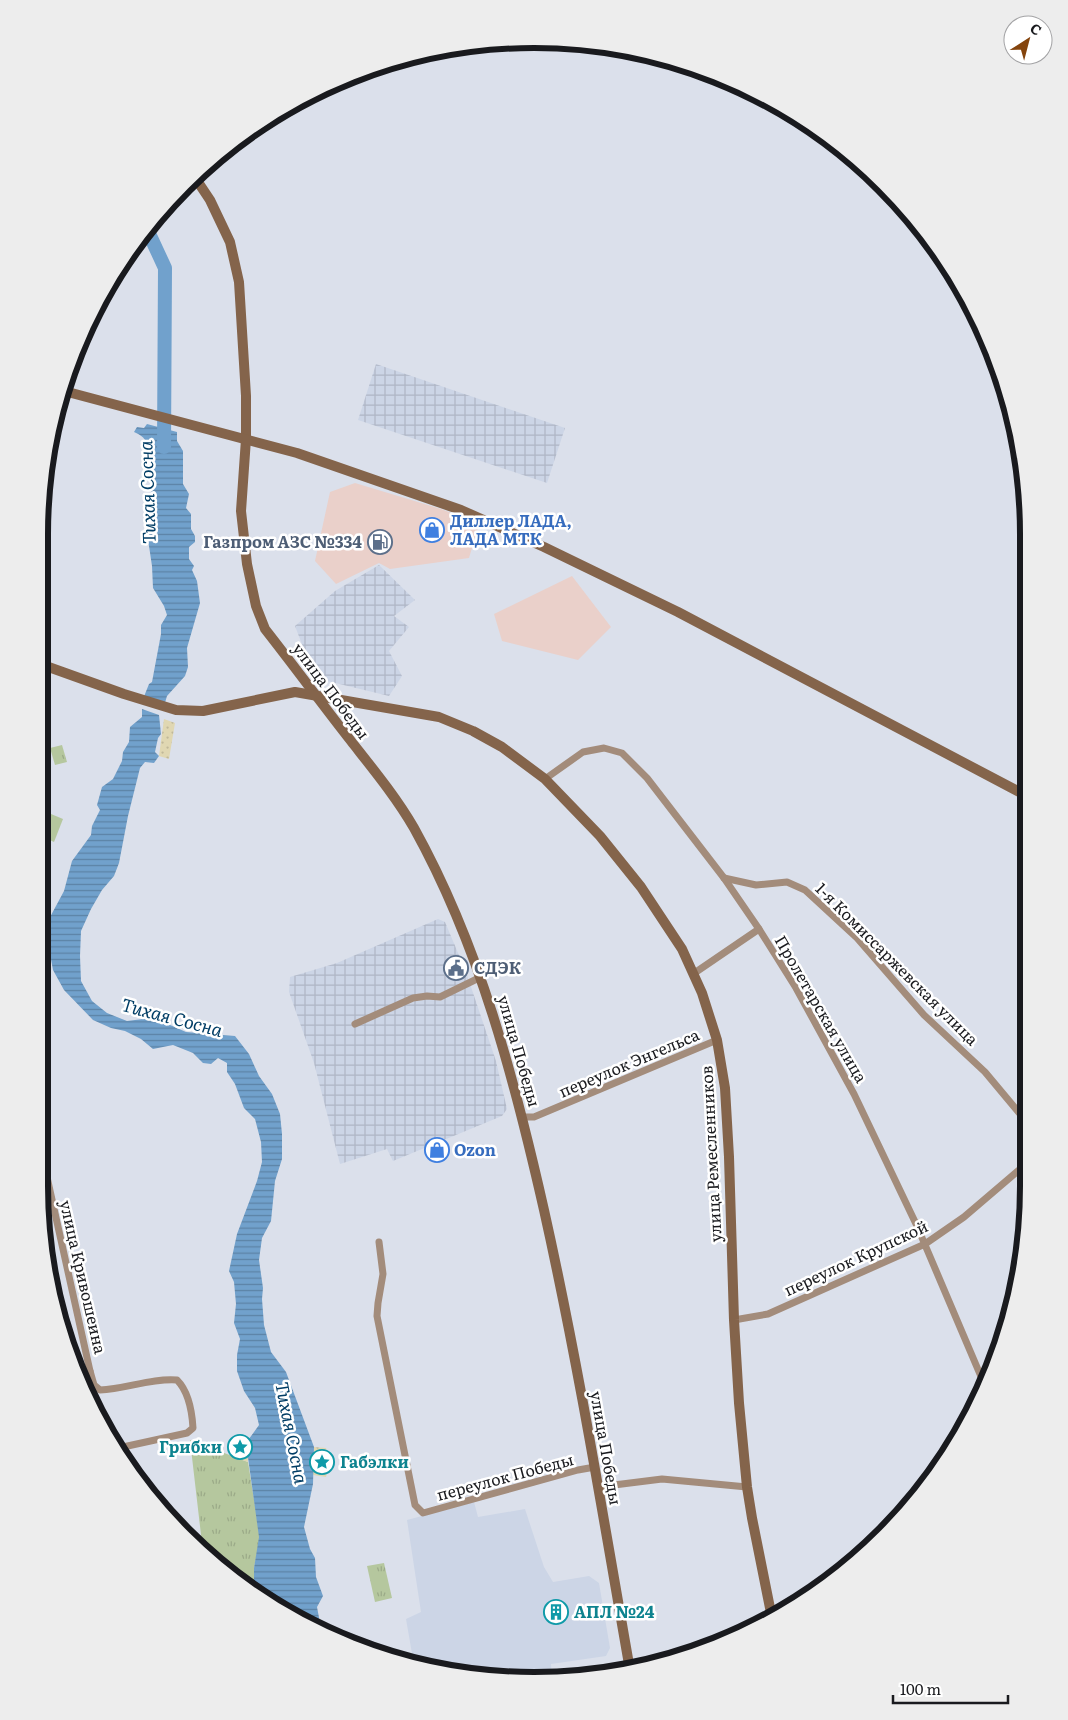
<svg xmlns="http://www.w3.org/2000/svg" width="1068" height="1720" viewBox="0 0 1068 1720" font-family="Literata,serif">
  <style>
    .commercial { fill: #ead0ca }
    .industrial { fill: url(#industrial-grid) }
    .built { fill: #ccd5e6 }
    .grass { fill: url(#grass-tufts) }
    .sand { fill: url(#sand-dots) }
    .garden { fill: #b5c79e }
    .water { fill: url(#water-rules) }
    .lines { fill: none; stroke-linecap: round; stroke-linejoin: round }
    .river { stroke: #71a1cc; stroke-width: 14 }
    .street { stroke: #a38c7b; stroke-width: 7 }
    .secondary { stroke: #84644b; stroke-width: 10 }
    .labels { text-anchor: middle; stroke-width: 5; stroke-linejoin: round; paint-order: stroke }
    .shop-label { font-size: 16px; font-weight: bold; fill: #366cbe; stroke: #fff; text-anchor: start }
    .service-label { font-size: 16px; font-weight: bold; fill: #4e5e75; stroke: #fff; text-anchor: end }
    .street-label { font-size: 16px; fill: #191a1e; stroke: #fff }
    .culture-label { font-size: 16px; font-weight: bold; fill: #0d838f; stroke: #fff; text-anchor: start }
    .water-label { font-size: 18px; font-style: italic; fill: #013d65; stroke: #fff }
    .rim { fill: none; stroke: #191a1e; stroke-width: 6 }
  </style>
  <defs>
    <pattern id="industrial-grid" width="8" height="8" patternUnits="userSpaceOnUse" patternTransform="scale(1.25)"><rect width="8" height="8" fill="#ccd5e6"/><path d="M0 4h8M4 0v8" fill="none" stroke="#afb6c5"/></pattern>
    <pattern id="grass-tufts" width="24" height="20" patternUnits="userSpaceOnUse" patternTransform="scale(1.25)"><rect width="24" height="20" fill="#b5c79e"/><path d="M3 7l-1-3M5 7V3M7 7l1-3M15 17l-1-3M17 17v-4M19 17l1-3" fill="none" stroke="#9baa88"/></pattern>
    <pattern id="sand-dots" width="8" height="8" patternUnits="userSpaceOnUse" patternTransform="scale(1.25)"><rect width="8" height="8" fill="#e0d7b2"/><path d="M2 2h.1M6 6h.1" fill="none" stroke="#c0b899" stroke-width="1.8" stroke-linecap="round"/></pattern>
    <pattern id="water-rules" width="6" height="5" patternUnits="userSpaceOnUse" patternTransform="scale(1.25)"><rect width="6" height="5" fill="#71a1cc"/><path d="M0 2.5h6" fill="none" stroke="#5c82a5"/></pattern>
  </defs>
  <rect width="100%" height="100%" fill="#dbe0eb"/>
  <g class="commercial">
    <polygon points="355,483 441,509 479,524 469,558 390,569 379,563 336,584 315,561 330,492"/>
    <polygon points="572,576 611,627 578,660 502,641 494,614"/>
  </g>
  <g class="industrial">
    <polygon points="376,364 565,428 547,483 358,420"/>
    <polygon points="379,565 415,600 394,616 409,627 389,651 402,676 389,696 327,681 308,660 295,626 335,591"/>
    <polygon points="438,919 445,922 466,972 496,1061 507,1109 502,1116 393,1161 387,1149 340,1164 314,1063 289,992 290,977 337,963"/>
  </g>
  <polygon class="built" points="474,1502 478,1517 525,1509 544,1567 553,1582 589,1576 599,1583 610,1648 606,1656 551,1664 552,1680 534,1681 438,1672 414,1665 406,1619 421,1612 407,1520"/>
  <g class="grass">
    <polygon points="62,745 67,762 55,765 50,748"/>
    <polygon points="190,1440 248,1462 260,1537 254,1568 254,1580 259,1598 203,1552"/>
    <polygon points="384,1563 392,1598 375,1602 367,1566"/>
  </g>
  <g class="sand">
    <polygon points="164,719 175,723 169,759 159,756"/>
    <polygon points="236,1439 246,1443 248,1462 236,1458 234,1442"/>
    <polygon points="314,1447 326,1448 330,1461 326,1477 313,1475"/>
  </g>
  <polygon class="garden" points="51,814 63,819 54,842 43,837"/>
  <g class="water">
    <path d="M147 424 177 432V441L183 451V484L189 494 186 508 191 514V529L195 536V542L189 547V559L194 566 192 570 197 581 200 603 187 648 188 667 185 676 167 696 164 706 143 699 149 684 152 682 161 634V625L167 615 164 606 153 588 152 566 146 526 148 510 153 506C153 499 151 492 151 485 151 466 156 440 134 432L137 427 144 428Z"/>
    <polygon points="142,709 159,715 161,734 158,738 155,752 159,756 154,763 145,762 140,768 128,816 119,863 114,876 102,890 91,909 81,931 80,956 81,981 92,1001 107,1013 127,1021 143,1019 161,1021 186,1032 235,1036 249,1054 259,1076 272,1094 280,1114 282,1134 282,1159 275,1181 271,1221 262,1238 259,1260 263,1288 262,1299 264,1325 271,1352 286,1372 314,1447 313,1484 304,1527 310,1549 315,1558 316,1577 323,1596 317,1607 321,1628 259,1598 254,1580 254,1568 259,1537 246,1443 259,1425 255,1408 244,1391 237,1371 237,1355 240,1339 234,1323 236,1304 234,1282 229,1271 237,1234 257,1181 262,1162 261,1142 255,1119 244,1108 235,1084 227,1072 227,1063 218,1058 211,1064 203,1063 193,1053 173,1045 153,1049 141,1039 125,1031 111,1028 93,1020 64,990 53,970 47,938 49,919 64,891 72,861 91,835 92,826 100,810 97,805 102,787 113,779 122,761 123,752 129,742 130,727 142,717"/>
  </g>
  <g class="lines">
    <polyline class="river" points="146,227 165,268 164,447"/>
    <g class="street">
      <polyline points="545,779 583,752 604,748 622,753 647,778 724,878 759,929 796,988 854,1094 917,1226 985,1386"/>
      <polyline points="724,878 756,885 787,882 805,890 857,938 924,1015 985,1072 1026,1121"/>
      <polyline points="693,974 759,929"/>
      <polyline points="355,1024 413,998 427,996 440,997 481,977"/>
      <polyline points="523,1117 534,1117 717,1040"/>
      <polyline points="43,1159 90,1371"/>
      <polyline points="379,1242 383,1274 378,1303 377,1316 415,1505 423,1513 578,1470 595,1467"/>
      <polyline points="734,1320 768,1314 925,1244 964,1217 1025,1165"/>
      <path d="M76 1372 90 1371 94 1385 100 1390C126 1389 151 1378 177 1380 189 1392 192 1411 193 1428L187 1433 123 1447 119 1451"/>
      <polyline points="598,1487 662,1479 747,1487"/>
    </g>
    <g class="secondary">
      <path d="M194 176 210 200 230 242 239 282 246 396V439L241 511 247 564 256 606 265 629C294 666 322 704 351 741 373 769 396 797 414 828 480 947 514 1078 544 1210 578 1362 603 1516 630 1670"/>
      <polyline points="64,391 297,453 461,510 544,547 678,612 1027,796"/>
      <polyline points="43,665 124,694 176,710 203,711 295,692 439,717 473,731 502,747 545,779 600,836 641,887 682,949 702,993 717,1040 725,1088 729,1157 734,1320 739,1403 747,1487 752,1518 772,1618"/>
    </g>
  </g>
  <defs>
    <symbol id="shop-ring" viewBox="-11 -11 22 22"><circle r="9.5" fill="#fff" stroke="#3f7fe0" stroke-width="1.5"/><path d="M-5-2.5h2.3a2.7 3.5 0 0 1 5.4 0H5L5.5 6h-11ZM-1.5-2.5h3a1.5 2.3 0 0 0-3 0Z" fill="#3f7fe0"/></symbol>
    <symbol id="fuel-ring" viewBox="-11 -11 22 22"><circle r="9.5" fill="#fff" stroke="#5c6f8a" stroke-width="1.5"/><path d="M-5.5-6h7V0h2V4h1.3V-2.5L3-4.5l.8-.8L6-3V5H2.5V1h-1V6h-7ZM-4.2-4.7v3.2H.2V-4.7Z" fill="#5c6f8a"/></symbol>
    <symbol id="civic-ring" viewBox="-11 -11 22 22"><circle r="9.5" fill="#fff" stroke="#5c6f8a" stroke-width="1.5"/><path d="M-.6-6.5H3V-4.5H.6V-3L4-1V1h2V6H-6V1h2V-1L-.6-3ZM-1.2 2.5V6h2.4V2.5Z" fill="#5c6f8a"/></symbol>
    <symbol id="sight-ring" viewBox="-11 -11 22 22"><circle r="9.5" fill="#fff" stroke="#0f9aa8" stroke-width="1.5"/><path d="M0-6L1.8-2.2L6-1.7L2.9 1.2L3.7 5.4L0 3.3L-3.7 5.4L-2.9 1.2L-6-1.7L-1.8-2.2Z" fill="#0f9aa8"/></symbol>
    <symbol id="building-ring" viewBox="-11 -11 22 22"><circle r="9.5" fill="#fff" stroke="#0f9aa8" stroke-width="1.5"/><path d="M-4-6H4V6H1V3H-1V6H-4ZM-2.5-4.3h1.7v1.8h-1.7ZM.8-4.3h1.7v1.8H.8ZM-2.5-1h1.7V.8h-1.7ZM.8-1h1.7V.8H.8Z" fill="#0f9aa8"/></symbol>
  </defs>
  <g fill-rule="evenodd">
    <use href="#shop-ring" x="418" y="516" width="28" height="28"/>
    <use href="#fuel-ring" x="366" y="528" width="28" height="28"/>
    <use href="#civic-ring" x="442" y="954" width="28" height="28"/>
    <use href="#shop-ring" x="423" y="1136" width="28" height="28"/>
    <use href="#sight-ring" x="226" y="1433" width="28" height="28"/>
    <use href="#sight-ring" x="308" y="1448" width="28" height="28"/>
    <use href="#building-ring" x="542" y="1598" width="28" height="28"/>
  </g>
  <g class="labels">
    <g class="shop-label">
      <text x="450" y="527">Диллер ЛАДА,<tspan x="450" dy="18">ЛАДА МТК</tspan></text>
      <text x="454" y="1156">Ozon</text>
    </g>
    <g class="service-label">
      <text x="362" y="548">Газпром АЗС №334</text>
      <text x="474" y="974" text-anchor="start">СДЭК</text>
    </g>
    <g class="street-label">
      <text transform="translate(331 691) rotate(53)" y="6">улица Победы</text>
      <text transform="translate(897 964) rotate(45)" y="6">1-я Комиссаржевская улица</text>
      <text transform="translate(821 1009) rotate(60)" y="6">Пролетарская улица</text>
      <text transform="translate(519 1051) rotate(74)" y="6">улица Победы</text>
      <text transform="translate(629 1063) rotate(-23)" y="6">переулок Энгельса</text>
      <text transform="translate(711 1154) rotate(-93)" y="6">улица Ремесленников</text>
      <text transform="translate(856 1258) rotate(-25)" y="6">переулок Крупской</text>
      <text transform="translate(83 1277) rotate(77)" y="6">улица Кривошеина</text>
      <text transform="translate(606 1448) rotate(80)" y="6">улица Победы</text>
      <text transform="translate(505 1477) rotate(-15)" y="6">переулок Победы</text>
    </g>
    <g class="culture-label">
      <text x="222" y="1453" text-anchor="end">Грибки</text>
      <text x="340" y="1468">Габэлки</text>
      <text x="574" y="1618">АПЛ №24</text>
    </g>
    <g class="water-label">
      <text transform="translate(148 492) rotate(-92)" y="6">Тихая Сосна</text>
      <text transform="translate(172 1018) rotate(15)" y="6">Тихая Сосна</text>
      <text transform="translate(291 1433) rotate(79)" y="6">Тихая Сосна</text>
    </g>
  </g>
  <path d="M0 0H1068V1720H0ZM534 48H534A486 486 0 0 1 1020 534V1186A486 486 0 0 1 534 1672H534A486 486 0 0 1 48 1186V534A486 486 0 0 1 534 48Z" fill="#ededed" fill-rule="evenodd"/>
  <path class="rim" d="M534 48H534A486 486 0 0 1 1020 534V1186A486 486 0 0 1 534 1672H534A486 486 0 0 1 48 1186V534A486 486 0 0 1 534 48Z"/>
  <g transform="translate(1028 40) rotate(36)"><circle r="24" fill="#ffffff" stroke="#a3a3a5"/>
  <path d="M0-4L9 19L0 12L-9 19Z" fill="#84440d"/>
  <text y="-8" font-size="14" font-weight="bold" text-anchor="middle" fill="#191a1e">С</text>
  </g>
  <path d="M893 1695v8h115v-8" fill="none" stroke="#191a1e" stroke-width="2.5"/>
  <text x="900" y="1695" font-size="15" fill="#191a1e" stroke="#ffffff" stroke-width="4" paint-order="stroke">100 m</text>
</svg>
